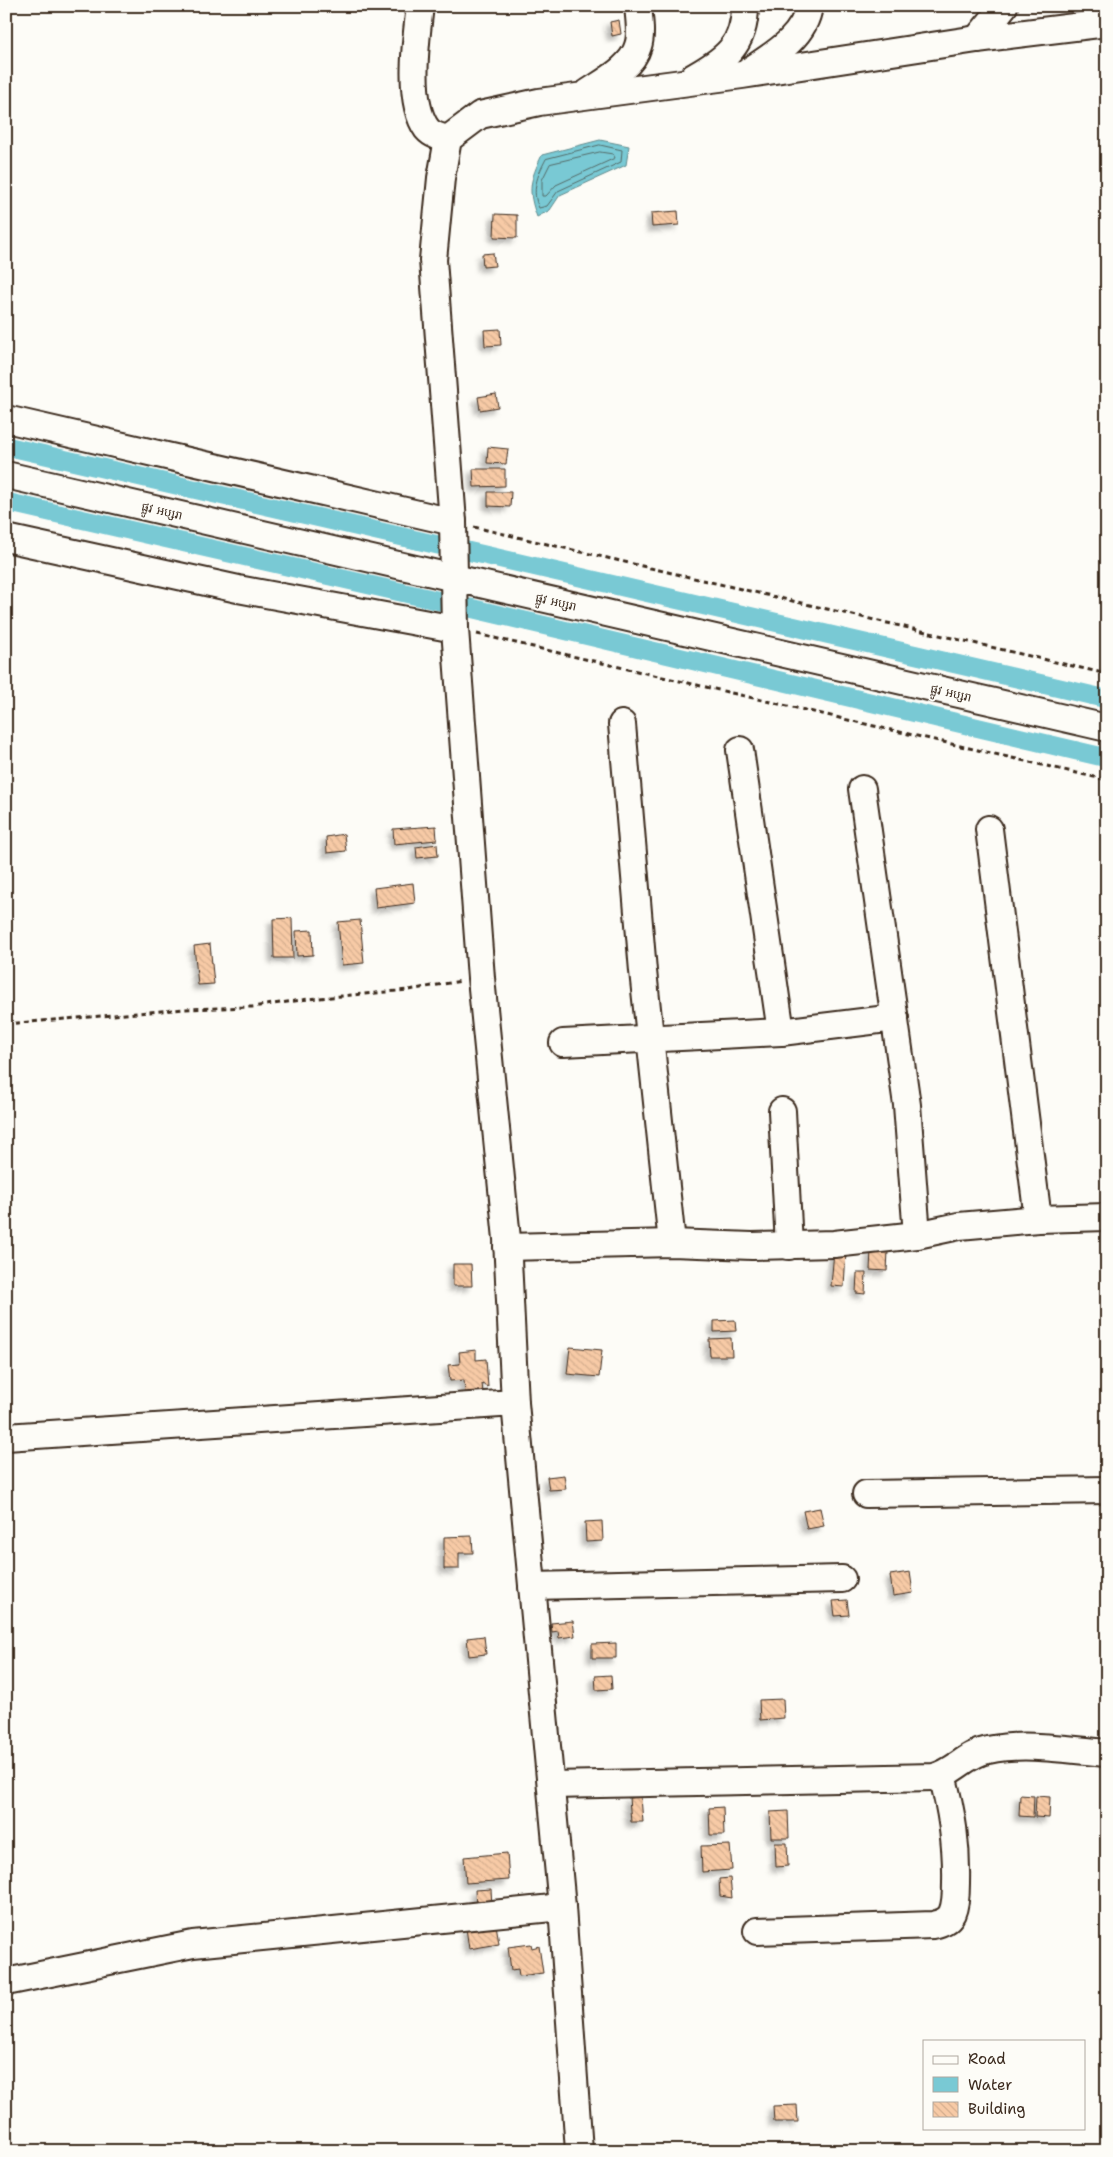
<svg xmlns="http://www.w3.org/2000/svg" width="1113" height="2157" viewBox="0 0 1113 2157" font-family="'Shantell Sans','Noto Sans Khmer',sans-serif">
  <style>
    .water { fill: #79c9d4; stroke: #60898b }
    .lines { fill: none; stroke-linecap: round; stroke-linejoin: round }
    .shore { stroke: #546a67; stroke-width: 1 }
    .canal { stroke: #79c9d4; stroke-width: 19 }
    .building { fill: url(#building-back-hatch); stroke: #3b2a1e; filter: url(#shadow) }
    .minor-casing { stroke: #3b2a1e; stroke-width: 30 }
    .path { stroke: #3b2a1e; stroke-width: 3; stroke-dasharray: 5 4; stroke-linecap: butt }
    .minor { stroke: #fdfcf7; stroke-width: 26 }
    .labels { text-anchor: middle; stroke-width: 4; stroke-linejoin: round; paint-order: stroke }
    .street-label { font-size: 12px; fill: #3b2a1e; stroke: #fdfcf7 }
  </style>
  <defs>
    <pattern id="building-back-hatch" width="6" height="6" patternUnits="userSpaceOnUse" patternTransform="scale(1.25)"><rect width="6" height="6" fill="#f7caa6"/><path d="M-1 5l2 2M0 0l6 6M5-1l2 2" fill="none" stroke="#d5ae8e"/></pattern>
    <filter id="shadow"><feDropShadow dx="-4.5" dy="4.5" stdDeviation="2.5" flood-color="#0004"/></filter>
  </defs>
  <rect width="100%" height="100%" fill="#fdfcf7"/>
  <filter id="ink" filterUnits="userSpaceOnUse"><feTurbulence type="fractalNoise" baseFrequency=".02" numOctaves="2"/><feDisplacementMap in="SourceGraphic" scale="10" xChannelSelector="R" yChannelSelector="G"/><feConvolveMatrix kernelMatrix="1 2 1 2 8 2 1 2 1" color-interpolation-filters="sRGB"/></filter>
  <g filter="url(#ink)">
    <path class="water" d="M600 140 629 146 626 165 560 195 550 210 537 217C527 190 530 180 542 155Z"/>
    <g class="lines">
      <g class="shore">
        <path d="M600 145 622 150 621 162 558 191 547 206 539 208C531 191 537 176 546 159Z"/>
        <polygon points="600,152 613,154 615,158 556,185 546,196 542,196 542,180 550,164"/>
      </g>
      <g class="canal">
        <polyline points="6,446 438,545"/>
        <polyline points="6,502 440,601"/>
        <polyline points="467,551 1107,699"/>
        <polyline points="470,608 1107,758"/>
      </g>
    </g>
    <g class="building">
      <polygon points="619,20 621,34 612,36 610,22"/>
      <polygon points="678,211 679,225 652,227 651,213"/>
      <polygon points="495,214 517,215 517,238 494,237"/>
      <polygon points="493,253 495,266 483,267 482,254"/>
      <polygon points="500,329 501,345 485,346 484,330"/>
      <polygon points="496,394 498,407 480,410 478,397"/>
      <polygon points="488,447 508,449 506,464 487,463"/>
      <polygon points="473,469 505,469 505,486 474,487"/>
      <polygon points="488,492 511,492 510,507 488,506"/>
      <polygon points="436,826 437,840 394,844 393,829"/>
      <polygon points="344,834 346,851 327,853 326,837"/>
      <polygon points="437,844 438,856 417,858 416,847"/>
      <polygon points="413,883 415,903 376,908 374,888"/>
      <polygon points="292,918 293,958 274,958 273,919"/>
      <polygon points="360,920 364,963 342,965 338,922"/>
      <polygon points="312,930 313,955 297,956 296,931"/>
      <polygon points="210,944 214,984 198,985 194,946"/>
      <polygon points="871,1250 888,1251 887,1271 870,1270"/>
      <polygon points="834,1251 846,1252 844,1287 831,1286"/>
      <polygon points="453,1264 471,1264 472,1286 453,1286"/>
      <polygon points="857,1273 866,1273 865,1294 856,1293"/>
      <polygon points="735,1320 736,1331 714,1332 714,1321"/>
      <polygon points="731,1338 732,1356 710,1356 709,1339"/>
      <polygon points="570,1347 602,1350 599,1377 567,1374"/>
      <polygon points="476,1350 476,1360 486,1359 488,1387 482,1384 483,1392 465,1394 464,1380 450,1381 448,1365 460,1364 459,1352"/>
      <polygon points="564,1475 566,1489 549,1490 547,1477"/>
      <polygon points="820,1508 824,1526 807,1529 803,1511"/>
      <polygon points="602,1521 603,1541 586,1542 585,1522"/>
      <polygon points="472,1536 473,1553 459,1553 459,1569 444,1569 444,1537"/>
      <polygon points="910,1572 913,1593 893,1596 890,1575"/>
      <polygon points="847,1600 849,1615 835,1616 833,1601"/>
      <polygon points="573,1621 575,1636 559,1638 558,1631 552,1632 551,1623"/>
      <polygon points="484,1636 486,1654 469,1656 467,1638"/>
      <polygon points="616,1643 616,1658 592,1658 592,1644"/>
      <polygon points="611,1675 612,1689 596,1690 595,1676"/>
      <polygon points="783,1699 784,1718 760,1720 759,1700"/>
      <polygon points="1020,1795 1034,1796 1033,1817 1019,1816"/>
      <polygon points="1036,1796 1050,1797 1049,1818 1035,1817"/>
      <polygon points="641,1797 643,1822 631,1822 629,1798"/>
      <polygon points="723,1807 724,1835 710,1835 709,1808"/>
      <polygon points="788,1811 789,1838 771,1838 770,1812"/>
      <polygon points="775,1843 787,1843 788,1866 776,1867"/>
      <polygon points="730,1845 732,1870 702,1872 701,1846"/>
      <polygon points="507,1853 509,1880 466,1883 464,1857"/>
      <polygon points="730,1878 732,1898 720,1896 719,1879"/>
      <polygon points="491,1889 492,1907 476,1908 475,1890"/>
      <polygon points="496,1924 499,1944 469,1949 466,1928"/>
      <polygon points="531,1944 532,1948 539,1946 543,1973 519,1976 518,1969 511,1970 508,1947"/>
      <polygon points="797,2105 798,2122 774,2122 773,2106"/>
    </g>
    <g class="lines">
      <defs>
        <g id="minor">
          <path d="M420 6C416 39 407 102 427 129 432 135 440 137 448 139"/>
          <polyline points="977,39 1004,6"/>
          <path d="M749 71C773 55 805 37 809 6"/>
          <path d="M692 78C724 60 745 46 745 6"/>
          <path d="M586 94C603 82 632 68 638 46 642 35 639 18 638 6"/>
          <polyline points="6,419 453,522"/>
          <polyline points="6,475 1107,728"/>
          <polyline points="6,538 238,589 455,629"/>
          <polyline points="622,724 643,971 672,1243"/>
          <polyline points="740,750 781,1032"/>
          <polyline points="862,789 907,1105 917,1235"/>
          <polyline points="989,829 1038,1219"/>
          <polyline points="563,1043 781,1032 895,1018"/>
          <polyline points="782,1111 789,1246"/>
          <polyline points="507,1247 672,1243 752,1246 834,1244 917,1235 959,1226 1038,1219 1107,1217"/>
          <polyline points="6,1437 515,1403"/>
          <polyline points="866,1494 1107,1490"/>
          <polyline points="532,1586 842,1579"/>
          <path d="M552 1785 934 1777C955 1772 966 1754 988 1750 1025 1742 1069 1750 1107 1753"/>
          <path d="M757 1931 933 1925C941 1923 948 1921 952 1913 956 1904 956 1892 956 1883 957 1844 952 1812 942 1775"/>
          <polyline points="6,1982 193,1944 562,1907"/>
          <polyline points="579,2151 562,1907 515,1403 507,1239 481,978 455,629 453,522 433,260 441,178 448,139 480,115 539,102 742,75 977,39 1107,23"/>
        </g>
      </defs>
      <use href="#minor" class="minor-casing"/>
      <g class="path">
        <polyline points="474,527 1107,674"/>
        <polyline points="477,634 1107,780"/>
        <polyline points="6,1024 184,1009 252,1007 308,999 409,990 461,981"/>
      </g>
      <use href="#minor" class="minor"/>
    </g>
  </g>
  <g class="labels">
    <g class="street-label">
      <text transform="translate(162 511) rotate(13)" y="4">ផ្លូវ អប្សរា</text>
      <text transform="translate(556 602) rotate(13)" y="4">ផ្លូវ អប្សរា</text>
      <text transform="translate(951 693) rotate(13)" y="4">ផ្លូវ អប្សរា</text>
    </g>
  </g>
  <rect width="1113" height="2157" fill="none" stroke="#fdfcf7" stroke-width="25"/>
  <rect x="12" y="12" width="1088" height="2132" fill="none" stroke="#3b2a1e" stroke-width="2" filter="url(#ink)"/>
  <rect x="923" y="2040" width="162" height="90" fill="#fdfcf7" stroke="#afa8a0"/>
  <rect x="933" y="2056" width="25" height="8" fill="#fdfcf7" stroke="#afa8a0"/>
  <text x="968" y="2064" font-size="15" fill="#3b2a1e">Road</text>
  <rect x="933" y="2077" width="25" height="15" fill="#79c9d4" stroke="#afa8a0"/>
  <text x="968" y="2090" font-size="15" fill="#3b2a1e">Water</text>
  <rect x="933" y="2102" width="25" height="15" fill="url(#building-back-hatch)" stroke="#afa8a0"/>
  <text x="968" y="2114" font-size="15" fill="#3b2a1e">Building</text>
</svg>
